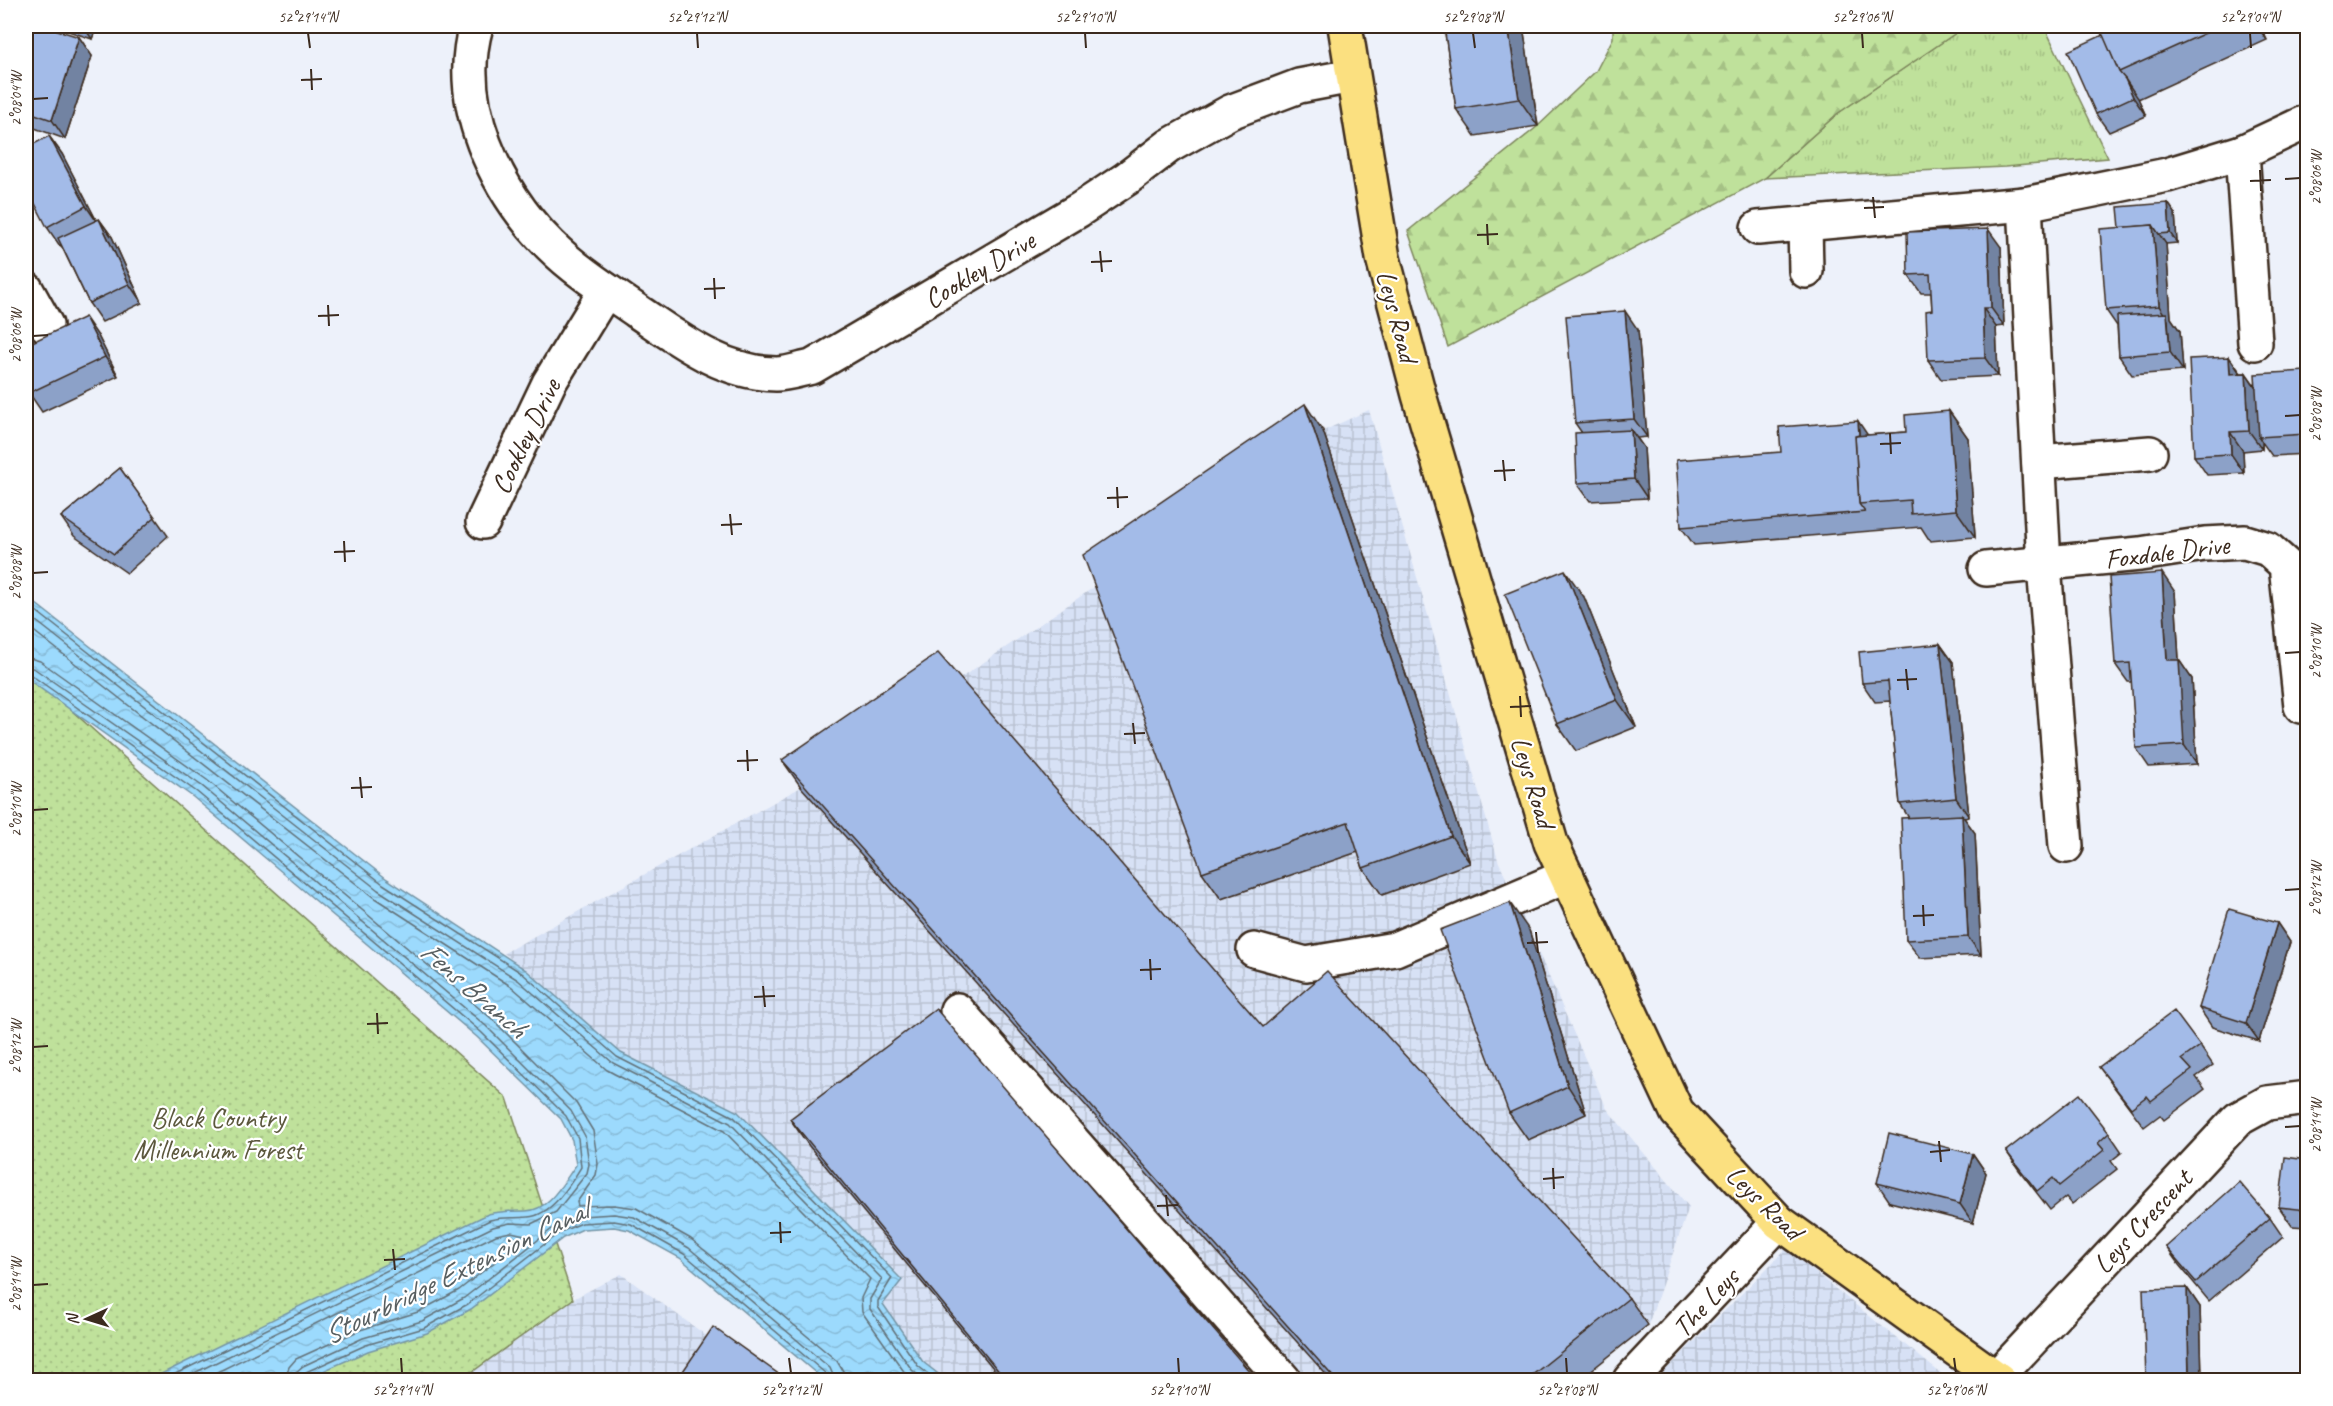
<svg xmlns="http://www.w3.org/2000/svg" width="2333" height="1406" viewBox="0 0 2333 1406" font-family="Caveat,sans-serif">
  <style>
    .industrial { fill: url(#industrial-grid) }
    .grass { fill: url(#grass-tufts); stroke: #7d865c; stroke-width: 1.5 }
    .forest { fill: url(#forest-firs); stroke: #7d865c; stroke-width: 1.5 }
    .park { fill: url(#park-dots); stroke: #7d865c; stroke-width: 1.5 }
    .water { fill: url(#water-waves); stroke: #7594a4; stroke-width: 1.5 }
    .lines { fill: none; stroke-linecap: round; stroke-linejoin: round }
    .shore { stroke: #627077; stroke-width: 1.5 }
    .minor-casing { stroke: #3b2a1e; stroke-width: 38 }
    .major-casing { stroke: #3b2a1e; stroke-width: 38 }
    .minor { stroke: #fff; stroke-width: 33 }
    .major { stroke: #fbe080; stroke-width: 33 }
    .wall { fill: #8ca1c8; stroke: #3b2a1e; stroke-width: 1.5 }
    .shaded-wall { fill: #7283a2; stroke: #3b2a1e; stroke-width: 1.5 }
    .building { fill: #a3bbe8; stroke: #3b2a1e; stroke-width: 1.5 }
    .ticks { fill: none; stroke: #3b2a1e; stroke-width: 2 }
    .labels { text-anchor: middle; stroke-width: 4.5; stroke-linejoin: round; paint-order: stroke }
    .street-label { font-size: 28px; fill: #3b2a1e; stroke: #fff }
    .park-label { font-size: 28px; fill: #5c583d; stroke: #fff }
    .water-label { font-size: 30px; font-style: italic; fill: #585f61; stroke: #fff }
    .neatline { fill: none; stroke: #3b2a1e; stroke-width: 2 }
    .ticks-label { font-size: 15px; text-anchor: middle; fill: #3b2a1e }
  </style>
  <defs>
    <pattern id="industrial-grid" width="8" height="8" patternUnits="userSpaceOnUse" patternTransform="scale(1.5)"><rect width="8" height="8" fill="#d7e1f5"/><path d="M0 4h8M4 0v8" fill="none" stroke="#b9c1d2"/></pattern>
    <pattern id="grass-tufts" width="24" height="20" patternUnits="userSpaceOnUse" patternTransform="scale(1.5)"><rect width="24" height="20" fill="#bfe19b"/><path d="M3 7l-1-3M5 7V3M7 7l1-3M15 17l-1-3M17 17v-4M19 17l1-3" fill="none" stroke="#a5c185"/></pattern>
    <pattern id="forest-firs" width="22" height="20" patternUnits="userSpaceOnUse" patternTransform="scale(1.5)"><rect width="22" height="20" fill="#bfe19b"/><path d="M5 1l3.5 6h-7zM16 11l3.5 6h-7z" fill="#a5c185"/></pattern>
    <pattern id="park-dots" width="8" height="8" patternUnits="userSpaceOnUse" patternTransform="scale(1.5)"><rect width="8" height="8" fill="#bfe19b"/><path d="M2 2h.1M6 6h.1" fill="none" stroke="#a5c185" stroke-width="1.8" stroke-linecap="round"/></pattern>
    <pattern id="water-waves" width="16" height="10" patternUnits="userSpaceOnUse" patternTransform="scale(1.5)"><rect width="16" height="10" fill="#9cdafd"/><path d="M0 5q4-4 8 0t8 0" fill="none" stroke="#87bbd8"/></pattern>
  </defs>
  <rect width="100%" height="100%" fill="#edf1fa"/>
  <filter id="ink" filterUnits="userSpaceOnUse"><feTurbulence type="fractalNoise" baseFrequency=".0167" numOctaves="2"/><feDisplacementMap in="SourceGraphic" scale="12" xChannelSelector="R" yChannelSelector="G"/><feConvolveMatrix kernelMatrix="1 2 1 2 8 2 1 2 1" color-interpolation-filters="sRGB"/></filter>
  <g filter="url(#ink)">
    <g class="industrial">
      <polygon points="1369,410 1498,860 1607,1109 1689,1207 1648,1325 1579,1380 946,1380 923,1362 883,1304 902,1279 738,1112 621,1053 504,953 801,787 1323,431"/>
      <polygon points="1786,1249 1949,1380 1656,1380"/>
      <polygon points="621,1274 768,1380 461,1380 573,1299"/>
    </g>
    <polygon class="grass" points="1966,26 2044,26 2108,158 2005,167 1765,178 1837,114"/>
    <polygon class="forest" points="1613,26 1966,26 1837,114 1765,178 1448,347 1408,231 1538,126 1596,71 1613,38"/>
    <polygon class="park" points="26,670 507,1098 573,1299 461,1380 26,1380"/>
    <path class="water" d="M26 596 387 879 526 970 621 1053 738 1112 902 1280 883 1304 923 1362 946 1380H824L680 1258 629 1230 614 1227 583 1229 563 1238 471 1309 427 1333 368 1351 303 1380H149L488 1214C502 1211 512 1211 526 1211 549 1211 564 1181 576 1165L572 1140 561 1119 477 1037 193 797 26 678Z"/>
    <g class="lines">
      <g class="shore">
        <polyline points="26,603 383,884 523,974 617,1057 734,1117 892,1278 878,1301 878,1307 918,1366 936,1380"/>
        <polyline points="26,613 378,890 518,980 613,1063 730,1123 882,1279 870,1299 870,1309 912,1370 924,1380"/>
        <polyline points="26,625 373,897 512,987 607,1070 724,1131 870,1279 861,1298 862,1312 910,1380"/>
        <polyline points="26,657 40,661 207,780 492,1019 576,1103 593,1131 598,1164 596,1175 577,1202 578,1206 614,1205 636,1208 691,1239 837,1361 843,1371 844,1380"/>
        <polyline points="26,666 35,669 202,786 486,1026 571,1111 585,1136 589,1164 587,1173 556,1212 531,1224 510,1223 493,1227 180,1380"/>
        <path d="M26 674 31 675 197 792 481 1032 566 1116 578 1138 581 1167C570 1185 552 1215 528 1217 514 1219 506 1216 490 1220L163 1380"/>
        <polyline points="201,1380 496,1235 511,1232 525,1235 524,1239 459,1290 418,1312 360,1330 296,1359 289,1367 285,1380"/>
        <polyline points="295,1380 296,1372 303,1366 363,1338 422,1321 464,1298 557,1225 581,1216 614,1214 634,1217 689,1248 830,1368 835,1380"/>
        <polyline points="302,1380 306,1372 366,1345 424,1328 468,1304 560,1232 582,1223 614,1221 631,1224 684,1254 825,1373 828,1380"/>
      </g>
      <defs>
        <g id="minor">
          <path d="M476 26C454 103 495 190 550 245 575 270 608 291 637 311 680 340 722 373 776 374 788 374 801 369 812 367L1079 210 1126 179 1169 146 1230 112 1299 86 1352 76"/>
          <polyline points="2242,152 2255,343"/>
          <polyline points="2025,204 2044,565 2066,846"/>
          <polyline points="1805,225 1806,271"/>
          <polyline points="1758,228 2025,204 2167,175 2242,152 2308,121"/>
          <polyline points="26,289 46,325"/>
          <polyline points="2039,462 2150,453"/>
          <polyline points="483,522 549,383 606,290"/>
          <polyline points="1986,569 2140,554 2205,544 2245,542 2268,549 2286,565 2301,706"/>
          <polyline points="1254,950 1306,964 1395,949 1567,876"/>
          <polyline points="957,1010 1284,1380"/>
          <polyline points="1996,1378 2238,1119 2267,1103 2308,1098"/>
          <polyline points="1630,1380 1779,1222"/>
        </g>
        <polyline id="major" points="1345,26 1383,258 1419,395 1551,843 1677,1112 1779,1222 1999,1380"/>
      </defs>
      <use href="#minor" class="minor-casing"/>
      <use href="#major" class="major-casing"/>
      <use href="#minor" class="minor"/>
      <use href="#major" class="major"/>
    </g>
    <g class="wall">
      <polygon points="54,26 97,26 92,39"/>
      <polygon points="1444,26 1523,26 1538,126 1475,136 1456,109"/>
      <polygon points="2098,26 2260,26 2267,40 2138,99 2138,98 2146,116 2109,132 2096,114 2103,35"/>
      <polygon points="79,37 92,56 65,139 26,125 26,43"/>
      <polygon points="49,136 62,154 96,220 99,219 112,237 142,303 102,322 89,303 61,245 60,246 47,227"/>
      <polygon points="2168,203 2175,213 2177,243 2166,244 2171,318 2180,331 2183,371 2132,375 2119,356 2117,326 2106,310 2120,228"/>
      <polygon points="2001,247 2004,326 1996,327 1998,376 1941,379 1928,360 1932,310 1931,293 1921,293 1908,275"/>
      <polygon points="1638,330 1647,437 1637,438 1644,448 1647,498 1590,501 1577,483 1582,433 1575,423"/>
      <polygon points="98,336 118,376 42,412 29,393"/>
      <polygon points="2229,357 2241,373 2246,373 2256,387 2307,371 2307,454 2272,456 2262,442 2262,449 2243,451 2244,473 2207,475 2194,456"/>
      <polygon points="1949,411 1968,438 1975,537 1930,541 1921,527 1694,545 1681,527 1781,452 1868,435 1906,432"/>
      <polygon points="1323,431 1470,863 1382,895 1363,868 1358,852 1221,899 1202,872"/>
      <polygon points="120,468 168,536 127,573 74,536 61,517"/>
      <polygon points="2175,592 2179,660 2192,679 2197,764 2149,767 2136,748 2132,682 2128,682 2115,664"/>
      <polygon points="1584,597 1636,727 1576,751 1557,724"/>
      <polygon points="1940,644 1953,662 1969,817 1964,818 1975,833 1981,955 1920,958 1906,940 1909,818 1900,804 1890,701 1875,702 1862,683"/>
      <polygon points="782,760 1263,1027 1629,1298 1648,1325 1579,1380 1331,1380 801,787"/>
      <polygon points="2307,881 2307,914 2303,907"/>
      <polygon points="2277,923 2290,942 2259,1041 2212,1027 2199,1008"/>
      <polygon points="1529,930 1586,1114 1528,1140 1509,1113"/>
      <polygon points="2200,1046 2213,1065 2196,1077 2205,1089 2164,1120 2160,1115 2144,1127 2099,1067"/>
      <polygon points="790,1119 1257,1380 1003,1380 809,1146"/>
      <polygon points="2109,1133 2122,1152 2111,1161 2117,1169 2072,1204 2066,1197 2050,1210 2019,1170 2006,1151"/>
      <polygon points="1973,1154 1986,1173 1973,1223 1890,1202 1877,1183"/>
      <polygon points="2307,1160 2307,1227 2292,1226 2279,1207"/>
      <polygon points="2270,1218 2283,1237 2209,1301 2179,1265 2166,1247"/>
      <polygon points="2187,1288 2200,1307 2202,1380 2146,1380"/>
    </g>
    <g class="shaded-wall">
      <polygon points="83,26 97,26 92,39"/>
      <polygon points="1508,26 1523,26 1538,126 1519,99"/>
      <polygon points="2257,26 2260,26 2267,40"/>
      <polygon points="79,37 92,56 65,139 52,120"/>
      <polygon points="2125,79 2138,98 2146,116 2133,97"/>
      <polygon points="49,136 62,154 99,225 86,206"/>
      <polygon points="2168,203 2175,213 2177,243 2170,233"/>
      <polygon points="99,219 112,237 142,303 129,284"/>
      <polygon points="2153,225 2166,244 2171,318 2180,331 2183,371 2170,352 2168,320 2159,306"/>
      <polygon points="1988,229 2001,247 2004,326 1991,308"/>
      <polygon points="1983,308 1996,327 1998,376 1985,358"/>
      <polygon points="1625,311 1638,330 1647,437 1634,419"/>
      <polygon points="85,317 98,336 118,376 105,357"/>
      <polygon points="2229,357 2242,376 2230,374"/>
      <polygon points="2246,373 2259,392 2259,437 2262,442 2262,449 2249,431"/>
      <polygon points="1305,404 1323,431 1470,863 1451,836"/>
      <polygon points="1949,411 1968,438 1975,537 1956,510"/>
      <polygon points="1858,421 1871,440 1865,503"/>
      <polygon points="1631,430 1644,448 1647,498 1634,479"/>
      <polygon points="2230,432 2243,451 2244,473 2231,454"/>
      <polygon points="1565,570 1584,597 1636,727 1617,700"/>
      <polygon points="2162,573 2175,592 2179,660 2192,679 2197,764 2184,745 2167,660"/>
      <polygon points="1940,644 1953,662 1969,817 1956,798"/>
      <polygon points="1962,815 1975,833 1981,955 1968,937"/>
      <polygon points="1510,903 1529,930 1586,1114 1568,1086"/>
      <polygon points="2277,923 2290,942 2259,1041 2246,1023"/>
      <polygon points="1973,1154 1986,1173 1973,1223 1960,1204"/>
      <polygon points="2187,1288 2200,1307 2202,1380 2191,1380 2189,1378"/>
    </g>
    <g class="building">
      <polygon points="31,26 45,26 79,37 52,120 26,111 26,43"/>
      <polygon points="1444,26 1508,26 1519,99 1456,109"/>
      <polygon points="2098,26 2221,26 2119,72"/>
      <polygon points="2103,35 2119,72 2125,79 2133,97 2096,114 2068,51"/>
      <polygon points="49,136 86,206 47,227 26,186 26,148"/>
      <polygon points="2168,203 2170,233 2159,234 2153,225 2120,228 2118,207"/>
      <polygon points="99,219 129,284 89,303 58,238"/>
      <polygon points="2153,225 2159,306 2106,310 2100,229"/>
      <polygon points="1988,229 1991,308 1983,308 1985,358 1928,360 1926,311 1932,310 1930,274 1908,275 1907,232"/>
      <polygon points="1625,311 1634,419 1575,423 1566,316"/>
      <polygon points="2167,313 2170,352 2119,356 2117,316"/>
      <polygon points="85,317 105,357 29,393 26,386 26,345"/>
      <polygon points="2229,357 2230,374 2246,373 2249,431 2230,432 2231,454 2194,456 2189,359"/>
      <polygon points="2307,371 2307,434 2259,437 2255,374"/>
      <polygon points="1305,404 1451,836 1363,868 1348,822 1202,872 1083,555"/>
      <polygon points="1949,411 1956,510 1911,514 1910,500 1859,504 1855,436 1906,432 1905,415"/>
      <polygon points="1858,421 1859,435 1855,436 1859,504 1865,512 1681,527 1676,460 1781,452 1779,427"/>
      <polygon points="1631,430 1634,479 1577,483 1575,433"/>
      <polygon points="120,468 155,517 114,554 61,517"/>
      <polygon points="1565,570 1617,700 1557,724 1505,594"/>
      <polygon points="2162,573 2167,660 2179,660 2184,745 2136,748 2130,663 2115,664 2109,577"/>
      <polygon points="1940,644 1956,798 1900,804 1888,681 1862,683 1859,652"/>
      <polygon points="938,653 1263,1027 1327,971 1629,1298 1526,1380 1336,1380 782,760"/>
      <polygon points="1962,815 1968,937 1906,940 1901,818"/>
      <polygon points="2307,881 2307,908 2303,907"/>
      <polygon points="1510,903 1568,1086 1509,1113 1440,930"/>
      <polygon points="2229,909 2277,923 2246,1023 2199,1008"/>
      <polygon points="936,1009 1257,1380 1006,1380 790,1119"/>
      <polygon points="2174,1011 2200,1046 2182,1059 2192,1070 2151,1101 2147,1096 2131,1108 2099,1067"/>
      <polygon points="2079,1094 2109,1133 2098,1143 2104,1150 2059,1186 2053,1178 2037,1191 2006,1151"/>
      <polygon points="1889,1133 1973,1154 1960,1204 1877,1183"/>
      <polygon points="2285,1157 2307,1160 2307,1210 2279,1207"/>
      <polygon points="2239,1182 2270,1218 2196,1282 2166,1247"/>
      <polygon points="2187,1288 2189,1378 2146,1380 2143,1289"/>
      <polygon points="713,1327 787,1380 677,1380"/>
      <polygon points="1748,1376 1751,1380 1743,1380"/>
    </g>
  </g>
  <path class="ticks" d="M308 33 310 48M697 33 698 48M1085 33 1086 48M1473 33 1475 48M1862 33 1863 48M2250 33 2251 48M311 69 312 90M301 80 322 79M33 99 48 98M2260 170 2261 191M2285 179 2300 178M2250 181 2271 180M1873 197 1875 218M1864 208 1884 207M1487 224 1488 245M1477 235 1498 234M1100 251 1102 272M1091 262 1112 261M714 278 715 299M704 289 725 288M328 305 329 326M318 316 339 315M33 336 48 335M2285 416 2300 415M1890 433 1891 454M1880 444 1901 443M1503 460 1505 481M1494 471 1515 470M1117 487 1118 508M1107 498 1128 497M730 514 732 535M721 525 742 524M344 541 345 562M334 552 355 551M33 573 48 572M2285 653 2300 652M1906 669 1908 690M1897 680 1917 679M1520 696 1521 717M1510 707 1531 706M1133 723 1135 744M1124 734 1145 733M747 750 748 771M737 761 758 760M360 777 362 798M351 788 372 787M33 810 48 809M2285 890 2300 889M1923 905 1924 926M1913 916 1934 915M1536 932 1538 953M1527 943 1548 942M1150 959 1151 980M1140 970 1161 969M763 986 765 1007M754 997 775 996M377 1013 378 1034M367 1024 388 1023M33 1047 48 1046M2285 1127 2300 1126M1939 1141 1941 1162M1930 1152 1950 1150M1553 1168 1554 1189M1543 1179 1564 1177M1166 1195 1168 1216M1157 1206 1178 1205M780 1222 781 1243M770 1233 791 1232M393 1249 395 1270M384 1260 405 1259M33 1285 48 1284M401 1358 402 1373M789 1358 791 1373M1178 1358 1179 1373M1566 1358 1567 1373M1954 1358 1956 1373"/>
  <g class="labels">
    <g class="street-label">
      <text transform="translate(979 269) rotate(-31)" y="10">Cookley Drive</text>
      <text transform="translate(1398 316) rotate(75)" y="10">Leys Road</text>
      <text transform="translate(525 436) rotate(-64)" y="10">Cookley Drive</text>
      <text transform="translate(2167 551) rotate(-7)" y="10">Foxdale Drive</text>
      <text transform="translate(1534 782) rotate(73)" y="10">Leys Road</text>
      <text transform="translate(1765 1202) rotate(44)" y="10">Leys Road</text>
      <text transform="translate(2142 1221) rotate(-47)" y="10">Leys Crescent</text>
      <text transform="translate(1705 1302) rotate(-47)" y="10">The Leys</text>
    </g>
    <g class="park-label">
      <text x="218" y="1127">Black Country<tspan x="218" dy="32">Millennium Forest</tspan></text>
    </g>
    <g class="water-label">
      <text transform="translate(474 989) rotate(41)" y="10">Fens Branch</text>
      <text transform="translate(455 1272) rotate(-26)" y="10">Stourbridge Extension Canal</text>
    </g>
  </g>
  <rect width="2333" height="1406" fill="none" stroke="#fff" stroke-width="66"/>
  <g transform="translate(87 1319) rotate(266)" stroke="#ffffff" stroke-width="4.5" paint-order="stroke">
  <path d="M0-4.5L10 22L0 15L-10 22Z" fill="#3b2a1e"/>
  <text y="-9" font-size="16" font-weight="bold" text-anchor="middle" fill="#3b2a1e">N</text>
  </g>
  <rect x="33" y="33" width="2267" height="1340" class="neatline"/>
  <g class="ticks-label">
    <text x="308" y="22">52°29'14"N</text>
    <text x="697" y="22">52°29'12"N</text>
    <text x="1085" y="22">52°29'10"N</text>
    <text x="1473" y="22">52°29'08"N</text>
    <text x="1862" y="22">52°29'06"N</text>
    <text x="2250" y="22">52°29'04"N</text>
    <text transform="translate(16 99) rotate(-90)" y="5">2°08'04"W</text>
    <text transform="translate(2316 178) rotate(-90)" y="5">2°08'06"W</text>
    <text transform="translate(16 336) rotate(-90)" y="5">2°08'06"W</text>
    <text transform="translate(2316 415) rotate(-90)" y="5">2°08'08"W</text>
    <text transform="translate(16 573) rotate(-90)" y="5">2°08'08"W</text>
    <text transform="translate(2316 652) rotate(-90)" y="5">2°08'10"W</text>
    <text transform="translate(16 810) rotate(-90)" y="5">2°08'10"W</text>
    <text transform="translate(2316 889) rotate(-90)" y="5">2°08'12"W</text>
    <text transform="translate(16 1047) rotate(-90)" y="5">2°08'12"W</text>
    <text transform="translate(2316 1126) rotate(-90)" y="5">2°08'14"W</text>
    <text transform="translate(16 1285) rotate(-90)" y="5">2°08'14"W</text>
    <text x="402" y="1395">52°29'14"N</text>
    <text x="791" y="1395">52°29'12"N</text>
    <text x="1179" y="1395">52°29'10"N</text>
    <text x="1567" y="1395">52°29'08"N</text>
    <text x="1956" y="1395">52°29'06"N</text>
  </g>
</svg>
